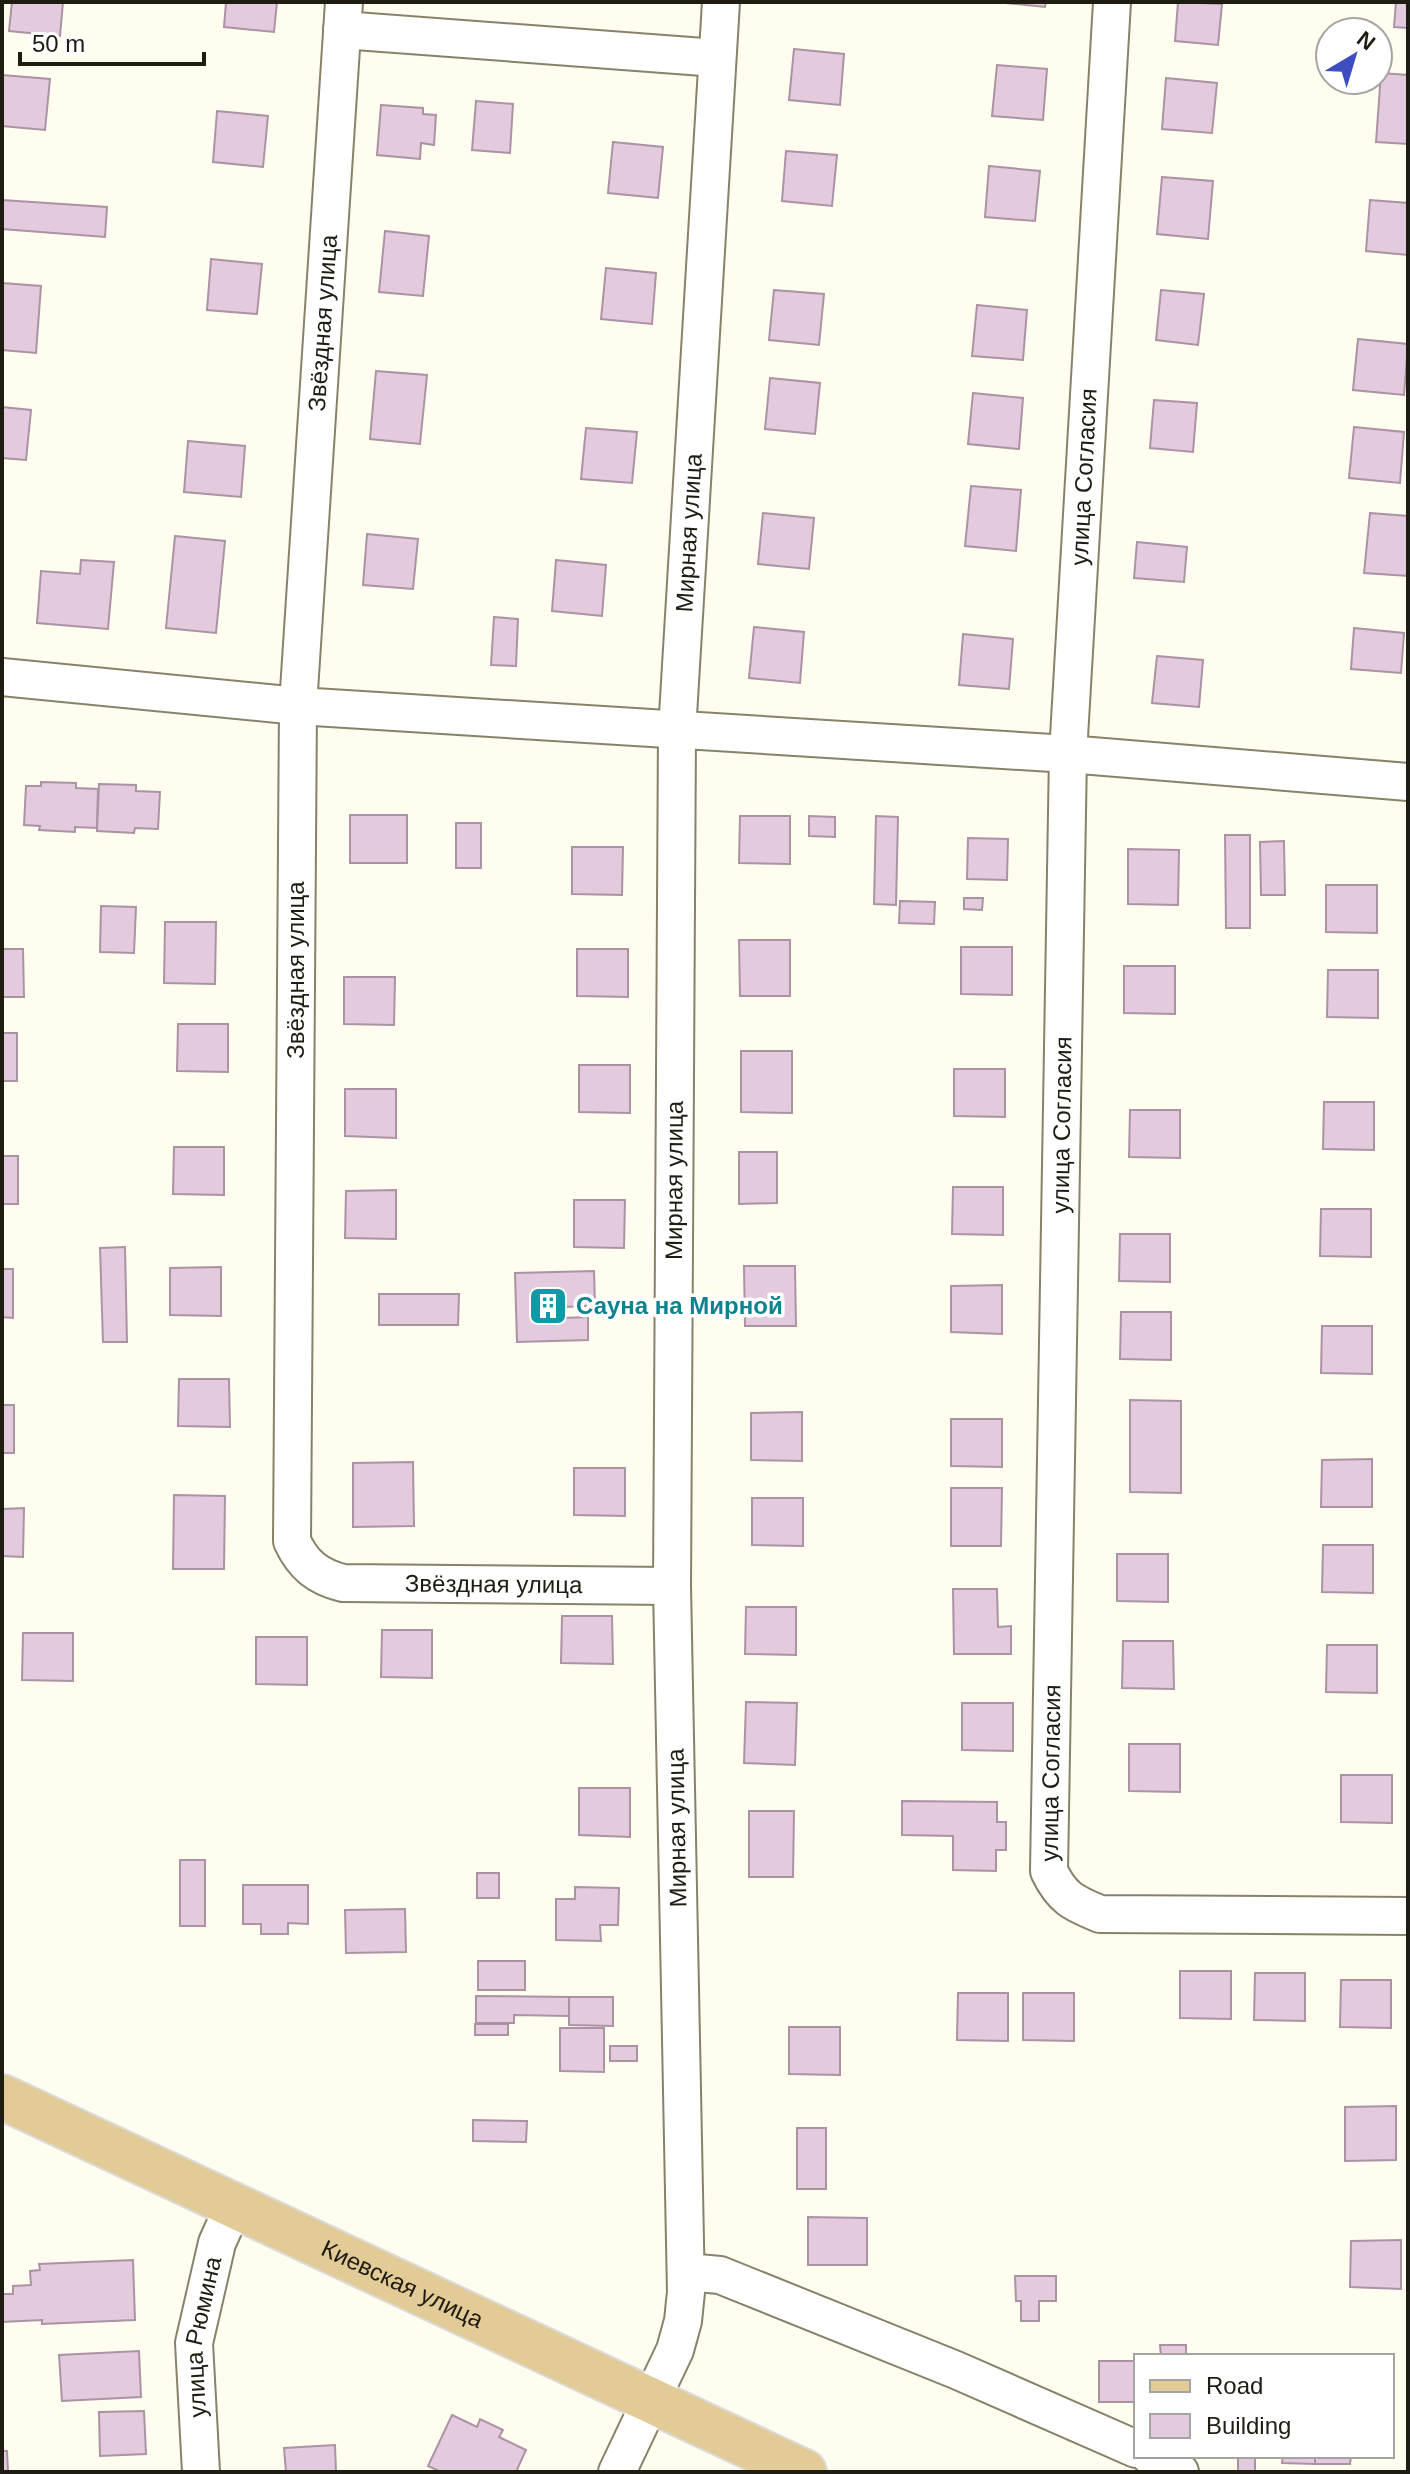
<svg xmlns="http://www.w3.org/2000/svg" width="1410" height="2474" viewBox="0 0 1410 2474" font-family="Helvetica,sans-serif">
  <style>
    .building { fill: #e3cadc; stroke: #ab93a4; stroke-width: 2 }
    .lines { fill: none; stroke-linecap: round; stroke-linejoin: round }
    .minor-casing { stroke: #888268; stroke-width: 40 }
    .major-casing { stroke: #dbdbd9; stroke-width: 48 }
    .minor { stroke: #fff; stroke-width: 36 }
    .major { stroke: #e3cb97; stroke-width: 44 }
    .labels { text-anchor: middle; stroke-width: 7; stroke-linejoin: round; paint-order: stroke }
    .street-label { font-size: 24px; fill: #1f1c12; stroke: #fff }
    .culture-label { font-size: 24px; font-weight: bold; fill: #0d838f; stroke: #fff; text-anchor: start }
  </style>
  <rect width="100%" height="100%" fill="#fffcf0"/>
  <g class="building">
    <polygon points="12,2 63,2 60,36 9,31"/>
    <polygon points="226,2 277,2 274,32 224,27"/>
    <polygon points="995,2 1046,2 1045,7"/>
    <polygon points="1178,2 1222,4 1218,45 1175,41"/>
    <polygon points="1396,2 1408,2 1408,28 1394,27"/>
    <polygon points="794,49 844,54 840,105 789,100"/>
    <polygon points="997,65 1047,69 1043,120 992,116"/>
    <polygon points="1381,73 1408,75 1408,144 1376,142"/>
    <polygon points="2,75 50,79 45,130 2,126"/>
    <polygon points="1166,78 1217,83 1212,133 1162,129"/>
    <polygon points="476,101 513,104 510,153 472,150"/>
    <polygon points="381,105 423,108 423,114 436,115 434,145 421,143 420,159 377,155"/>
    <polygon points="217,111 268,116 263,167 213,162"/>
    <polygon points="613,142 663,147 658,198 608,193"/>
    <polygon points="786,151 837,155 832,206 782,201"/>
    <polygon points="989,166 1040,171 1035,221 985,217"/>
    <polygon points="1162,177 1213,181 1208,239 1157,234"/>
    <polygon points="2,200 107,207 105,237 2,229"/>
    <polygon points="1370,200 1408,203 1408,255 1366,251"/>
    <polygon points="385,231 429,236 423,296 379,292"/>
    <polygon points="211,259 262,264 257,314 207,310"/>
    <polygon points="606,268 656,273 652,324 601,319"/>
    <polygon points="2,283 41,286 36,353 2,350"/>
    <polygon points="774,290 824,294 819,345 769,340"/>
    <polygon points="1161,290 1204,294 1198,345 1156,340"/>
    <polygon points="977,305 1027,310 1023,360 972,356"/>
    <polygon points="1358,339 1408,344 1404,395 1353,390"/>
    <polygon points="376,371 427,375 420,444 370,439"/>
    <polygon points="770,378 820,383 815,434 765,429"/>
    <polygon points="973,393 1023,398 1019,449 968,444"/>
    <polygon points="1154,400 1197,403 1193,452 1150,448"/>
    <polygon points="2,407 31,410 26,460 2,458"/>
    <polygon points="1354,427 1404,432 1400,483 1349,478"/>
    <polygon points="586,428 637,432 632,483 581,479"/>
    <polygon points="188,441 245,446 241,497 184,492"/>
    <polygon points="971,486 1021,490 1016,551 965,546"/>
    <polygon points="763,513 814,518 809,569 758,564"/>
    <polygon points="1370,513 1408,516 1408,576 1364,573"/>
    <polygon points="367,534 418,539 413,589 363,585"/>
    <polygon points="175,536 225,541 216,633 166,628"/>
    <polygon points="1137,542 1187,547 1184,582 1134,578"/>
    <polygon points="81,560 114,562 108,629 37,623 41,571 80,574"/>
    <polygon points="556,560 606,565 602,616 552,611"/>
    <polygon points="494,617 518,619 516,666 491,665"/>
    <polygon points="754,627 804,632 800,683 749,678"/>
    <polygon points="1354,628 1404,633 1401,673 1351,669"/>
    <polygon points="963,634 1013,639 1009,689 959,685"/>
    <polygon points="1157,656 1203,660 1199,707 1152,703"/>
    <polygon points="41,782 76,783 76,788 98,789 97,828 75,827 75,832 39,830 40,826 24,825 26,786 41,786"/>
    <polygon points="99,784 136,785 136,791 160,792 158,829 135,828 134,833 97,831"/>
    <rect x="350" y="815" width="57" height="48"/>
    <polygon points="740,816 790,816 790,864 739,863"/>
    <polygon points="809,816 835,817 835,837 809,836"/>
    <polygon points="876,816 898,817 896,905 874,904"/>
    <rect x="456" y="823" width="25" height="45"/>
    <polygon points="1225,835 1250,835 1250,928 1226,928"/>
    <polygon points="968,838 1008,839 1007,880 967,879"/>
    <polygon points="1284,841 1285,895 1261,895 1260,842"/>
    <polygon points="572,847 623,847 622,895 572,894"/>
    <polygon points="1128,849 1179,850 1178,905 1128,904"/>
    <polygon points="1326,885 1377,885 1377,933 1326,932"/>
    <polygon points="964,898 983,898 982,910 964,909"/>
    <polygon points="900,901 935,902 934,924 899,923"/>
    <polygon points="101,906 136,907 134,953 100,952"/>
    <polygon points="165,922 216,922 215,984 164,983"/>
    <polygon points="739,940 790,940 790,996 740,996"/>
    <polygon points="961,947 1012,947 1012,995 961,994"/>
    <polygon points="2,949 23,949 24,997 2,997"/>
    <polygon points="577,949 628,949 628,997 577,996"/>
    <polygon points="1124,966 1175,966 1175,1014 1124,1013"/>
    <polygon points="1328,970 1378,970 1378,1018 1327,1017"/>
    <polygon points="344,977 395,977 394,1025 344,1024"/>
    <polygon points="178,1024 228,1024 228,1072 177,1071"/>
    <rect x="2" y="1033" width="15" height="48"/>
    <polygon points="741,1051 792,1051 792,1113 741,1112"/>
    <polygon points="579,1065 630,1065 630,1113 579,1112"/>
    <polygon points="954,1069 1005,1069 1005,1117 954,1116"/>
    <polygon points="345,1089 396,1089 396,1138 345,1136"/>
    <polygon points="1324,1102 1374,1102 1374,1150 1323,1149"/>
    <polygon points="1130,1110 1180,1110 1180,1158 1129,1157"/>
    <polygon points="174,1147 224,1147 224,1195 173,1194"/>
    <polygon points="739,1152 777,1152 777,1203 739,1204"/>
    <rect x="2" y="1156" width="16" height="48"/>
    <polygon points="953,1187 1003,1187 1003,1235 952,1234"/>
    <polygon points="396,1190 396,1239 345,1238 346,1191"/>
    <polygon points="574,1200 625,1200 624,1248 574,1247"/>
    <polygon points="1321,1209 1371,1209 1371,1257 1320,1256"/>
    <polygon points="1120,1234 1170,1234 1170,1282 1119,1281"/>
    <polygon points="125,1247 127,1342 103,1342 100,1248"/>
    <polygon points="744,1266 795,1266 796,1326 745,1326"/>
    <polygon points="221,1267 221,1316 170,1315 170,1268"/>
    <polygon points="2,1269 13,1269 13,1318 2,1317"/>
    <polygon points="594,1271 595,1306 563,1307 563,1318 588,1317 588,1340 517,1342 515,1273"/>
    <polygon points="1002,1285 1002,1334 951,1332 951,1286"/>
    <polygon points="379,1294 459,1294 458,1325 379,1325"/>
    <polygon points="1121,1312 1171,1312 1171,1360 1120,1359"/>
    <polygon points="1322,1326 1372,1326 1372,1374 1321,1373"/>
    <polygon points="179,1379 229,1379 230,1427 178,1426"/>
    <polygon points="1130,1400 1181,1401 1181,1493 1130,1492"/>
    <rect x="2" y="1405" width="12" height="48"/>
    <polygon points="802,1412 802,1461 751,1460 751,1413"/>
    <polygon points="951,1419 1002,1419 1002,1467 951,1466"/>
    <polygon points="1372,1459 1372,1507 1321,1507 1322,1460"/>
    <polygon points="413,1462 414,1526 353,1527 353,1463"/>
    <polygon points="574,1468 625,1468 625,1516 574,1515"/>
    <polygon points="951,1488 1002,1488 1001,1546 951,1546"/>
    <polygon points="174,1495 225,1496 224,1569 173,1569"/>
    <polygon points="752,1498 803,1498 803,1546 752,1545"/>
    <polygon points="24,1508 23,1557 2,1556 2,1509"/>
    <polygon points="1323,1545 1373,1545 1373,1593 1322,1592"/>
    <polygon points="1117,1554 1168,1554 1168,1602 1117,1601"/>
    <polygon points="953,1589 997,1589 998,1627 1011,1626 1011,1654 954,1654"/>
    <polygon points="746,1607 796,1607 796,1655 745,1654"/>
    <polygon points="562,1616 612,1616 613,1664 561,1663"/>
    <polygon points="382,1630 432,1630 432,1678 381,1677"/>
    <polygon points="23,1633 73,1633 73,1681 22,1680"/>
    <polygon points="256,1637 307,1637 307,1685 256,1684"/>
    <polygon points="1123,1641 1173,1641 1174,1689 1122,1688"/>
    <polygon points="1327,1645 1377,1645 1377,1693 1326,1692"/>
    <polygon points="746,1702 797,1703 795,1765 744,1763"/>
    <polygon points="962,1703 1013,1703 1013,1751 962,1750"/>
    <polygon points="1129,1744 1180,1744 1180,1792 1129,1791"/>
    <polygon points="1341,1775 1392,1775 1392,1823 1341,1822"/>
    <polygon points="579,1788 630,1788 630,1837 579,1835"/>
    <polygon points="902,1801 997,1802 997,1822 1006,1822 1006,1850 996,1850 996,1871 953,1870 953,1836 902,1835"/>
    <polygon points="749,1811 794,1811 793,1877 749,1877"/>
    <rect x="180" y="1860" width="25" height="66"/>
    <rect x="477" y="1873" width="22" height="25"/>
    <polygon points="243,1885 308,1885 308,1924 288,1923 288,1934 261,1934 261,1924 243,1924"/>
    <polygon points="575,1887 619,1888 618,1925 600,1925 601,1941 556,1940 556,1899 575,1899"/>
    <polygon points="405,1909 406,1952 346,1953 345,1910"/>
    <rect x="478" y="1961" width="47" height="29"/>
    <polygon points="1180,1971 1231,1971 1231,2019 1180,2018"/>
    <polygon points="1255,1973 1305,1973 1305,2021 1254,2020"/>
    <polygon points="1341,1980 1391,1980 1391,2028 1340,2027"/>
    <polygon points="958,1993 1008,1993 1008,2041 957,2040"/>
    <polygon points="1023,1993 1074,1993 1074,2041 1023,2040"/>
    <polygon points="476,1996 569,1997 569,2016 514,2015 514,2023 476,2023"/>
    <polygon points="569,1997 613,1997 613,2026 569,2025"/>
    <rect x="475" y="2024" width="33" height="11"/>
    <polygon points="789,2027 840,2027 840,2075 789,2074"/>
    <polygon points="560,2028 604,2028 604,2072 560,2071"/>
    <rect x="610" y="2046" width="27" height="15"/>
    <polygon points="1396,2106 1396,2160 1345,2161 1345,2107"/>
    <polygon points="473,2120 527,2121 526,2142 473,2141"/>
    <rect x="797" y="2128" width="29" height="61"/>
    <polygon points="808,2217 867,2218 867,2265 808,2265"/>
    <polygon points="1401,2240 1401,2289 1350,2287 1351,2241"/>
    <polygon points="133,2260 135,2320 42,2324 42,2320 2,2322 2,2294 13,2294 13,2286 31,2285 30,2271 40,2270 39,2264"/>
    <polygon points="1015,2276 1056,2276 1056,2301 1039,2301 1039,2321 1021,2321 1021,2301 1016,2301"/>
    <polygon points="1160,2345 1186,2345 1186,2354 1222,2354 1222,2356 1161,2356"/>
    <polygon points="139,2351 141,2397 62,2401 59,2355"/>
    <rect x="1099" y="2361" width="37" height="41"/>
    <polygon points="144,2411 146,2454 100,2456 99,2412"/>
    <polygon points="452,2415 477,2427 480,2419 503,2430 499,2437 526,2450 516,2472 441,2472 428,2466"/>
    <polygon points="335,2445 336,2472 286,2472 284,2448"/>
    <polygon points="2,2451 7,2451 8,2472 2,2472"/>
    <rect x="1238" y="2456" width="17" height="16"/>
    <polygon points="1283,2456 1315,2456 1315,2464 1282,2463"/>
    <polygon points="1315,2456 1351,2456 1350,2464 1315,2464"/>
  </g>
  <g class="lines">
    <defs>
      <g id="minor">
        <path id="s1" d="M344 2 298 706 292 1541C303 1565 318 1577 343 1583L672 1586"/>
        <path d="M1112 2 1068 754 1049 1871C1062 1898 1073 1903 1100 1914L1408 1916"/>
        <polyline points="342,30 717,58"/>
        <polyline points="2,677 298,706 1068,754 1408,782"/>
        <polyline points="686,2272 720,2275 956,2370 1136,2449"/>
        <polyline points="1150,2456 1180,2472"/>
        <path id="s2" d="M201 2472 194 2343 217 2243 234 2205"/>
        <path id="s3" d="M617 2472 675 2350 683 2321 686 2292 672 1586 677 732 721 2"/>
      </g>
      <g id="major">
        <path id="s4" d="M2 2097 804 2472"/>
      </g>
    </defs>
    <use href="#minor" class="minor-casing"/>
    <use href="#major" class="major-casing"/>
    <use href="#minor" class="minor"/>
    <use href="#major" class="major"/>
  </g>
  <defs>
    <symbol id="building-square" viewBox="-11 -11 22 22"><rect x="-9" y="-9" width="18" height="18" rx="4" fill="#0f9aa8" stroke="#fff"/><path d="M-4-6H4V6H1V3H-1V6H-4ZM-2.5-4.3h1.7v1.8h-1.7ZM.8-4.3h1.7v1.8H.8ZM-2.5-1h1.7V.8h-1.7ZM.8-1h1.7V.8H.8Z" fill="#fff"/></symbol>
  </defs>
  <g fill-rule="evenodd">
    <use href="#building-square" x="526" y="1284" width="44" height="44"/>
  </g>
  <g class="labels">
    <g class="street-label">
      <text transform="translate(323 323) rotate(-86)" y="8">Звёздная улица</text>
      <text transform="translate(1084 477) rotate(-87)" y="8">улица Согласия</text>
      <text dy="8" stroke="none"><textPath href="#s3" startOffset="1954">Мирная улица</textPath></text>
      <text transform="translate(296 970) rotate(-90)" y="8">Звёздная улица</text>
      <text transform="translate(1062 1125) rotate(-89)" y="8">улица Согласия</text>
      <text dy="8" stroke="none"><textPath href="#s3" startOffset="1306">Мирная улица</textPath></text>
      <text dy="8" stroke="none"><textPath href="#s1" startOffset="1760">Звёздная улица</textPath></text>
      <text transform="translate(1051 1773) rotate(-89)" y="8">улица Согласия</text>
      <text transform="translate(677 1828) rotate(-91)" y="8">Мирная улица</text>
      <text dy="8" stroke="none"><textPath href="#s4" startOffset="442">Киевская улица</textPath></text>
      <text dy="8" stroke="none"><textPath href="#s2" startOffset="136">улица Рюмина</textPath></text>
    </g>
    <g class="culture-label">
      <text x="576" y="1314">Сауна на Мирной</text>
    </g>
  </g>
  <rect width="1410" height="2474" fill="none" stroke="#1f1c12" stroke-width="8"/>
  <rect x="1134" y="2354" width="260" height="104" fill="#ffffff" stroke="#a5a4a0" stroke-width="2"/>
  <rect x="1150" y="2380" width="40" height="12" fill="#e3cb97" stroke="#a5a4a0" stroke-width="2"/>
  <text x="1206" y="2394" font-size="24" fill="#1f1c12">Road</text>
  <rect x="1150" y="2414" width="40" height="24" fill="#e3cadc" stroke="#a5a4a0" stroke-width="2"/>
  <text x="1206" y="2434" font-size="24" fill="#1f1c12">Building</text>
  <g transform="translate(1354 56) rotate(38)"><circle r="38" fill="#ffffff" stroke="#a5a4a0" stroke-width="2"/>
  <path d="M0-6L14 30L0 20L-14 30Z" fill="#3e4ec1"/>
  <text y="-12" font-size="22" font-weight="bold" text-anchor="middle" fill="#1f1c12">N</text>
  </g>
  <path d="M20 52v12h184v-12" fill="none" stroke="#1f1c12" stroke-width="4"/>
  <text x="32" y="52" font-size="24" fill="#1f1c12" stroke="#ffffff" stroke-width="6" paint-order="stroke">50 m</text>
</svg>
